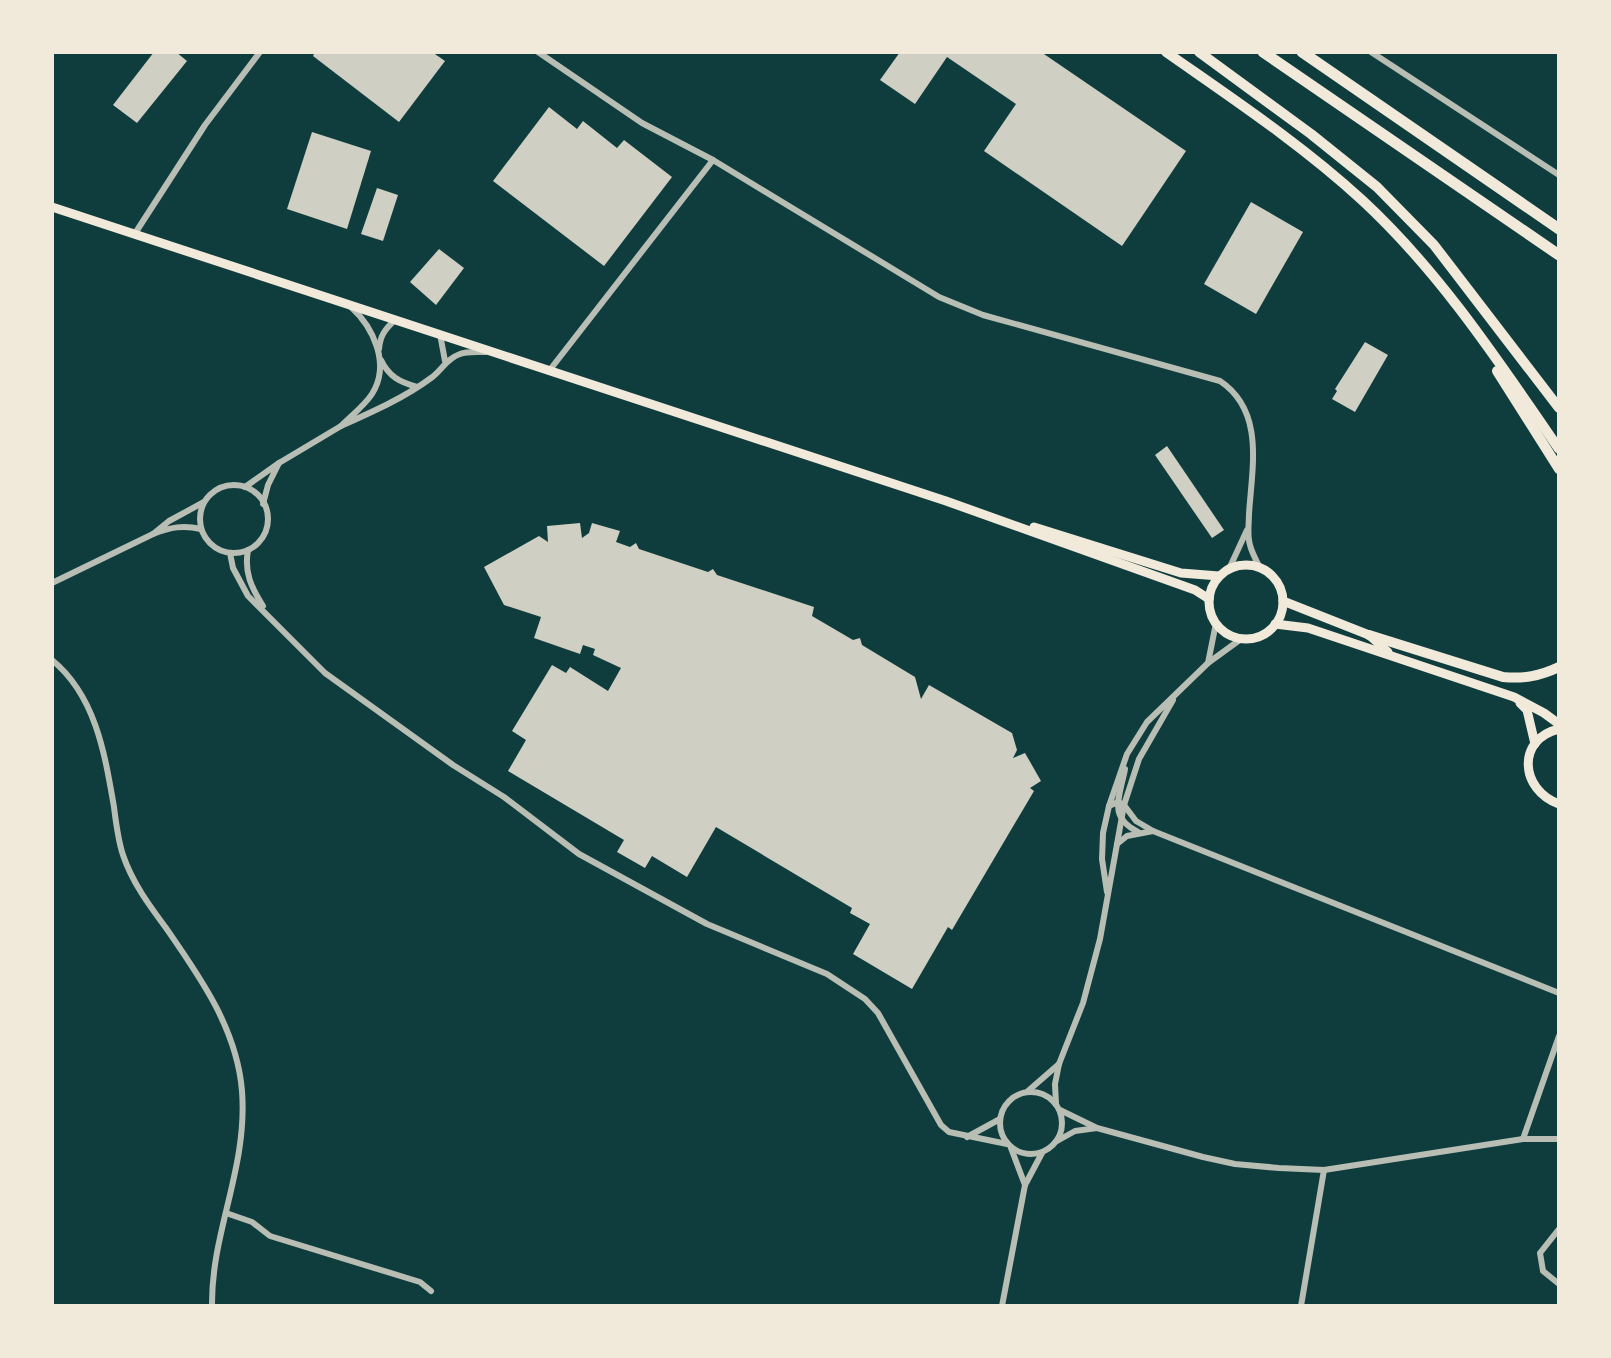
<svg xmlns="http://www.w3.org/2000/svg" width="1611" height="1358" viewBox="0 0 1611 1358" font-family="Lato,sans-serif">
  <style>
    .building { fill: #cfcfc3 }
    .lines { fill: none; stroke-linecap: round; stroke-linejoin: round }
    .minor { stroke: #b8beb3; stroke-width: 6 }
    .secondary { stroke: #f1e9da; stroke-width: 9 }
    .trunk { stroke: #f1e9da; stroke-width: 10 }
    .motorway { stroke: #f1e9da; stroke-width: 11 }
  </style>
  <rect width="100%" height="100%" fill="#0f3d3e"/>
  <g class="building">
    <polygon points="154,52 176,52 187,61 137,123 113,105"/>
    <polygon points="315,52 432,52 445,61 399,122 313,56"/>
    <polygon points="900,52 1041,52 1186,151 1122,246 984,151 1016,104 947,57 915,104 880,80"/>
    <polygon points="549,107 577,129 583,121 617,148 624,140 672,177 604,266 493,181"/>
    <polygon points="312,132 371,151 347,229 287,209"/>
    <polygon points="377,188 398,195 383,241 361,234"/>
    <polygon points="1251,202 1303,232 1256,314 1204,284"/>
    <polygon points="439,249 464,268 436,305 410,282"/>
    <polygon points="1365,342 1388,355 1355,412 1332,399 1337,391 1335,389"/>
    <polygon points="1167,446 1224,530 1212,538 1155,455"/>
    <polygon points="580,523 582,538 589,533 592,523 620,531 616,542 630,547 636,543 639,549 708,572 713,569 717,575 814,607 812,616 853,640 860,638 862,645 915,677 921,699 929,685 1012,733 1017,750 1013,758 1025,753 1041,781 1030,788 1034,791 952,930 948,927 912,989 853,954 870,924 850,913 852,908 716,827 687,877 652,856 645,868 617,852 624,840 508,771 526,740 512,731 552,665 566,673 570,667 608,691 621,668 593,655 595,649 583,645 580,654 534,638 541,617 504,605 484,567 539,536 548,542 547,526"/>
  </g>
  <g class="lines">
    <g class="minor">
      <path d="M538 52 642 123 713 160 939 297 983 315 1220 381C1265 411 1252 467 1249 514 1249 524 1247 535 1250 545 1252 553 1256 560 1260 568"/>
      <polyline points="1371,52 1559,175"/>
      <polyline points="134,235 205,125 260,52"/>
      <path d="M351 307C373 327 391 364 372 394 365 405 351 416 341 426 372 412 404 398 431 378 442 370 446 359 460 354 467 351 477 352 485 352"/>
      <polyline points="440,334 445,361"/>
      <path d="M379 349C380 336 385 329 395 320"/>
      <path d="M381 360C389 377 400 382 417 387"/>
      <polyline points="549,371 713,160"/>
      <polyline points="279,463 341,426"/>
      <circle cx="234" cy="519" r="34"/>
      <polyline points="245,487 279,463 268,485 263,504"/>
      <path d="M201 529C183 525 171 527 153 534L169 521 204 502"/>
      <path d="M248 550C244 572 251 587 263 606"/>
      <polyline points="230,553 233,568 248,596 325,673 453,765 504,797 579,854 707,924 827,974 865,999 878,1013 941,1125 949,1132 1007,1144"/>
      <polyline points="1229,569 1247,530"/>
      <polyline points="52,583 153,534"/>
      <path d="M52 660C96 696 105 755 114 807 116 823 118 840 123 855 132 882 149 905 166 928 200 977 237 1029 242 1091 248 1168 211 1232 212 1306"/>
      <polyline points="1208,663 1216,623"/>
      <path d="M1125 769C1120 797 1107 816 1138 832"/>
      <polyline points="1109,806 1118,802 1124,805 1136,821 1153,831 1559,993"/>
      <polyline points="1117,844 1127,836 1153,831"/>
      <polyline points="1107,892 1102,859 1103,833 1109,806 1127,754 1147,722 1208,663 1241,639"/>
      <polyline points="1028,1091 1059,1064"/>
      <circle cx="1031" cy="1123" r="31"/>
      <polyline points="1056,1104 1055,1084 1059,1064 1083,1003 1100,939 1124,805 1139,759 1173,700"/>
      <polyline points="1060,1110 1097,1128 1203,1157 1235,1164 1279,1168 1324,1170 1523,1139 1559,1139"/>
      <polyline points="967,1137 1000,1119"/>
      <polyline points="1523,1139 1559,1036"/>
      <polyline points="1057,1141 1075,1131 1097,1128"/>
      <polyline points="1011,1148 1025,1185"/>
      <polyline points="226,1213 252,1222 270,1236 420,1282 431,1291"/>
      <polyline points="1559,1229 1540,1253 1543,1271 1559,1284"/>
      <polyline points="1002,1306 1025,1185 1042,1153"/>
      <polyline points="1301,1306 1324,1170"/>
    </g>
    <g class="secondary">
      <polyline points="52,207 946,501 1195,590 1209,599"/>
      <polyline points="1034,527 1181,573 1219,576"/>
      <circle cx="1246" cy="602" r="37"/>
      <polyline points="1283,601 1369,635 1388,652"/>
      <polyline points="1275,624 1308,628 1514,697 1544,713 1559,724"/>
      <polyline points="1520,703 1527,710 1535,744"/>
      <path d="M1559 729C1516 739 1520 790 1559 804"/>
    </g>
    <g class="trunk">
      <path d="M1166 52C1233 99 1301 144 1362 200 1440 272 1499 362 1559 449"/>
      <polyline points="1199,52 1311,134 1377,187 1434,245 1559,408"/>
      <polyline points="1497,371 1559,469"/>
      <path d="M1369 635 1503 677C1524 679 1540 676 1559 667"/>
    </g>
    <g class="motorway">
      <polyline points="1263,52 1559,255"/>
      <polyline points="1302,52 1559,229"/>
    </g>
  </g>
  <rect width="1611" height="1358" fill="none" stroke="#f1e9da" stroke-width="108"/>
</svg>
